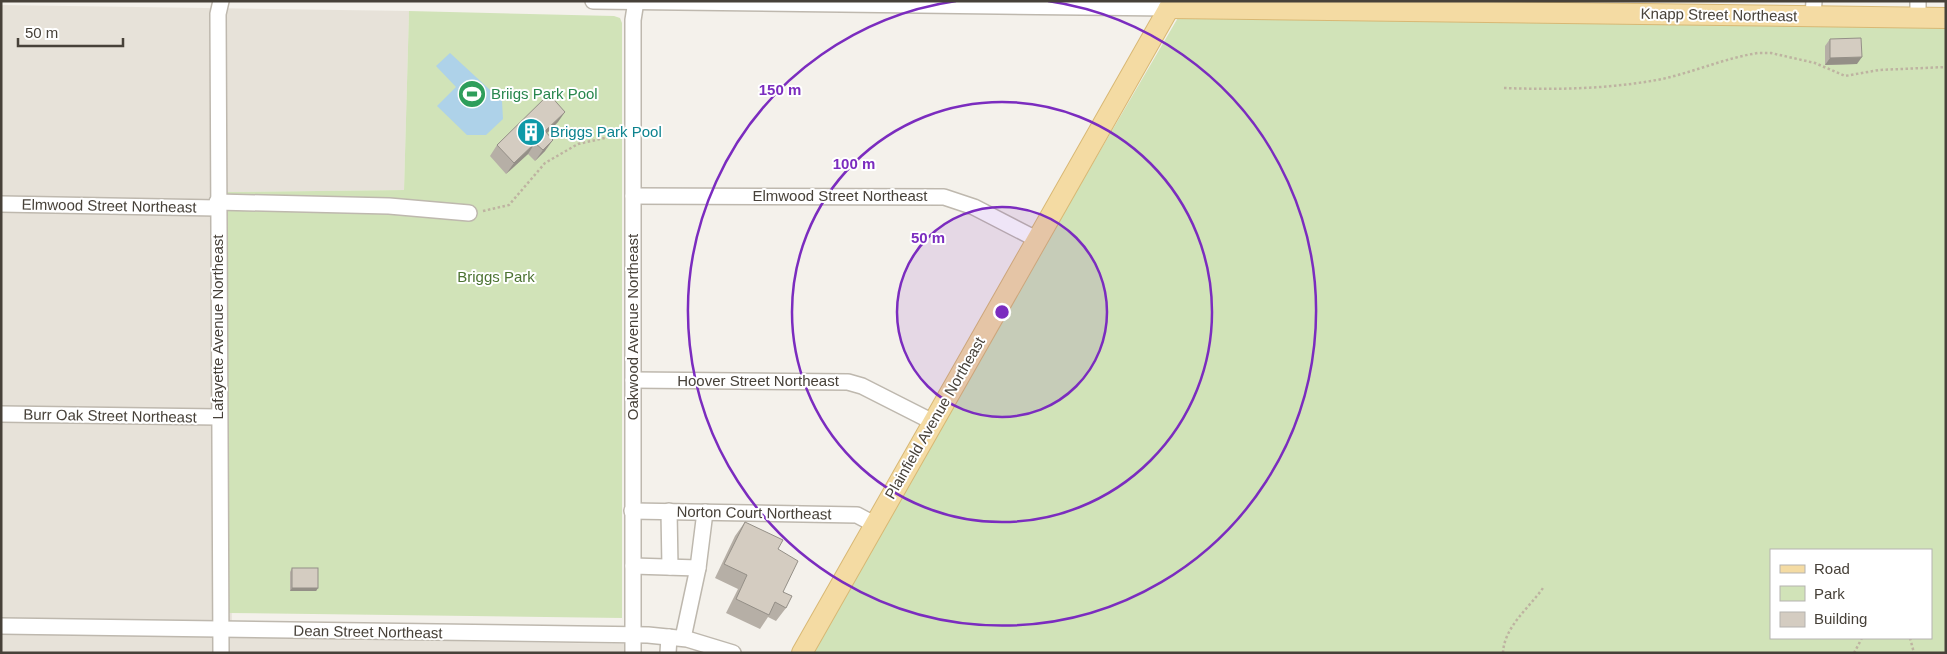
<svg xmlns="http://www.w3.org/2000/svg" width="1947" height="654" viewBox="0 0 1947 654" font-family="Helvetica,sans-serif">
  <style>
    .residential { fill: #e7e2d9 }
    .green { fill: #d1e3b8; fill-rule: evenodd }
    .water { fill: #aed2e9 }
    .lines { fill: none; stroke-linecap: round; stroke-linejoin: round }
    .minor-casing { stroke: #beb8ae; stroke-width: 18 }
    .major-casing { stroke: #d8b874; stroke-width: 22 }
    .path { stroke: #beb3a1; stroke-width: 2.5; stroke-dasharray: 2.5 2.5; stroke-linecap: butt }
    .minor { stroke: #fff; stroke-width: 15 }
    .major { stroke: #f4dba3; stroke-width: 20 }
    .wall { fill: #b6afa6 }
    .shaded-wall { fill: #948f87 }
    .building { fill: #d4ccc1; stroke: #948f87 }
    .ring { fill: none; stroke: #7b2cbf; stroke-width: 2.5 }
    .labels { text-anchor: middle; stroke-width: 4; stroke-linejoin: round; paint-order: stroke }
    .street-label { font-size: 15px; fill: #474139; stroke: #fff }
    .leisure-label { font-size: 15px; fill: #27864d; stroke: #fff; text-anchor: start }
    .culture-label { font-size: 15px; fill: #0d838f; stroke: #fff; text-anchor: start }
    .park-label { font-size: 15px; fill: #4c7332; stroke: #fff }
    .centre { fill: #7b2cbf; stroke: #fff; stroke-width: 2.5 }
    .ring-label { font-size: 15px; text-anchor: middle; font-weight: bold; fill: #7b2cbf; stroke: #fff; stroke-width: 4; stroke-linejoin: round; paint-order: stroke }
  </style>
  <rect width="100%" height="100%" fill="#f4f1eb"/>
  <polygon class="residential" points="1,5 409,11 404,190 227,192 232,637 628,644 628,653 1,653"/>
  <g class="green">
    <polygon points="409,11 614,16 620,18 622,23 622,618 228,613 227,192 404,190"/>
    <path d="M1179 16 1946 26V653H812L858 565ZM1771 550H1931V638H1771Z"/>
  </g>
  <polygon class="water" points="450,53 502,101 503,119 486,135 467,135 437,106 456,87 436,66"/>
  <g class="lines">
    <defs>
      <g id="minor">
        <polyline points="593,1 1169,8"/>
        <polyline points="1918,1 1918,18"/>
        <polyline points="1813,17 1814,1"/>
        <polyline points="633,196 944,197 974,207 1038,240"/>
        <polyline points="217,202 389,206 469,213"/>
        <polyline points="1,204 217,208"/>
        <polyline points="633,380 848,382 862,386 933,422"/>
        <polyline points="1,414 218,417"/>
        <polyline points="632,511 857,515 874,524"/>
        <polyline points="669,511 670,567"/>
        <polyline points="633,566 698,568"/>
        <polyline points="1,626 648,635 687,639 733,653"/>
        <polyline points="683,638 698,568 705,512"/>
        <polyline points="221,653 218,14 221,1"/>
        <polyline points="633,653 633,20 636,1"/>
        <polyline points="668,653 669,637"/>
      </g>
      <g id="major">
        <polyline points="1169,8 1946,18"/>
        <polyline points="802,653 1173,1"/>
      </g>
    </defs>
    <use href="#minor" class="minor-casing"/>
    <use href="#major" class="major-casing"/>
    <g class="path">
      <path d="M1504 88C1557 90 1610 89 1662 79 1694 72 1725 58 1758 53H1771L1815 63 1845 76 1879 70 1946 67"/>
      <polyline points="483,211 509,205 545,163 578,144 618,135"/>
      <polyline points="1910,638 1914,653"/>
      <path d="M1503 653C1504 627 1529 608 1543 588"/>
      <polyline points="1854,653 1862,638"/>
    </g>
    <use href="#minor" class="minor"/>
    <use href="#major" class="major"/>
  </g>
  <g class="wall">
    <polygon points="1830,39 1857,64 1825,65 1825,46"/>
    <polygon points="558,122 547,133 545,151 535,161 528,154 506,174 490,156 497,145"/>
    <polygon points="745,522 778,549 786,608 776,621 768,617 760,629 726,613 738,589 715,578 735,536"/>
    <polygon points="292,568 318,588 316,591 290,591 290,572"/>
  </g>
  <g class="shaded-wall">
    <polygon points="1862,57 1857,64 1825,65 1830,58"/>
    <polygon points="565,112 558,122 538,142 545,131"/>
    <polygon points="553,140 545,151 535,161 543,150"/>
    <polygon points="535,143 528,154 506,174 514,163"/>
    <polygon points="292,588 318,588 316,591 290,591"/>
  </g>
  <g class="building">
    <polygon points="1861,38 1862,57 1830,58 1830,39"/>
    <polygon points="549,94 565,112 545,131 553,140 543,150 535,143 514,163 497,145"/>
    <polygon points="745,522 783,540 778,549 798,561 783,592 792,596 786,608 775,602 769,615 736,599 747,575 724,564"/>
    <rect x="292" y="568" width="26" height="20"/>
  </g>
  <circle cx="1002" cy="312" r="105" fill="#7b2cbf" fill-opacity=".12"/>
  <g class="ring">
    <circle cx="1002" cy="312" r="105"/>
    <circle cx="1002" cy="312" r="210"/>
    <path d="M1048 1A314 314 0 1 1 956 1"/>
  </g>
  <defs>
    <symbol id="stadium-disc" viewBox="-11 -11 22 22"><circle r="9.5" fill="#2e9e5b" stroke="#fff"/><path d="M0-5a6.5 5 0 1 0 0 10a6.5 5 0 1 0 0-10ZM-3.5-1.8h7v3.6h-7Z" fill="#fff"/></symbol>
    <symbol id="building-disc" viewBox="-11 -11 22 22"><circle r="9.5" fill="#0f9aa8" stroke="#fff"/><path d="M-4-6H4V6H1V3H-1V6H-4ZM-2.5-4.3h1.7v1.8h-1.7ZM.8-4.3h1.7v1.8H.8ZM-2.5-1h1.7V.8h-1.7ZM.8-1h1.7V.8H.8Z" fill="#fff"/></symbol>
  </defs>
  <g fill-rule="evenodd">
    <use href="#stadium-disc" x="456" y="78" width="32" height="32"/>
    <use href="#building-disc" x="515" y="116" width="32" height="32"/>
  </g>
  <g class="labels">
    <g class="street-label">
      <text transform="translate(1719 15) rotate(1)" y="5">Knapp Street Northeast</text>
      <text x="840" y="201">Elmwood Street Northeast</text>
      <text transform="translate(109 206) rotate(1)" y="5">Elmwood Street Northeast</text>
      <text transform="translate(218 327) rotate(-90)" y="5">Lafayette Avenue Northeast</text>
      <text transform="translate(633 327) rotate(-90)" y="5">Oakwood Avenue Northeast</text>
      <text x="758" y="386">Hoover Street Northeast</text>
      <text transform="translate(110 416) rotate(1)" y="5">Burr Oak Street Northeast</text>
      <text transform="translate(935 418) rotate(-60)" y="5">Plainfield Avenue Northeast</text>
      <text transform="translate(754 513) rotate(1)" y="5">Norton Court Northeast</text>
      <text transform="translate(368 632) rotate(1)" y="5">Dean Street Northeast</text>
    </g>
    <g class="leisure-label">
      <text x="491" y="99">Briigs Park Pool</text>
    </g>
    <g class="culture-label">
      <text x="550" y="137">Briggs Park Pool</text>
    </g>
    <g class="park-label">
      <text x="496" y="282">Briggs Park</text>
    </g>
  </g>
  <circle cx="1002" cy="312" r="8" class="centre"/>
  <g class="ring-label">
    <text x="780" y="95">150 m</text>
    <text x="854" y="169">100 m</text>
    <text x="928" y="243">50 m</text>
  </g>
  <rect width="1947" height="654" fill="none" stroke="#474139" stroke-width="5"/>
  <rect x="1770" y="549" width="162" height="90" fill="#ffffff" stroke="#b5b3b0"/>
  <rect x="1780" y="565" width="25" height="8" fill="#f4dba3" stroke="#b5b3b0"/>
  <text x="1814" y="574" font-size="15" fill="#474139">Road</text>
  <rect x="1780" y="586" width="25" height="15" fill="#d1e3b8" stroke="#b5b3b0"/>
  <text x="1814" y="599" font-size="15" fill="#474139">Park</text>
  <rect x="1780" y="612" width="25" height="15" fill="#d4ccc1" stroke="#b5b3b0"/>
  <text x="1814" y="624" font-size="15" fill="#474139">Building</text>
  <path d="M18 38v8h105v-8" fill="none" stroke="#474139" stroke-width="2.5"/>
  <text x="25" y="38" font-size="15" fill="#474139" stroke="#ffffff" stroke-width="4" paint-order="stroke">50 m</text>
</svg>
